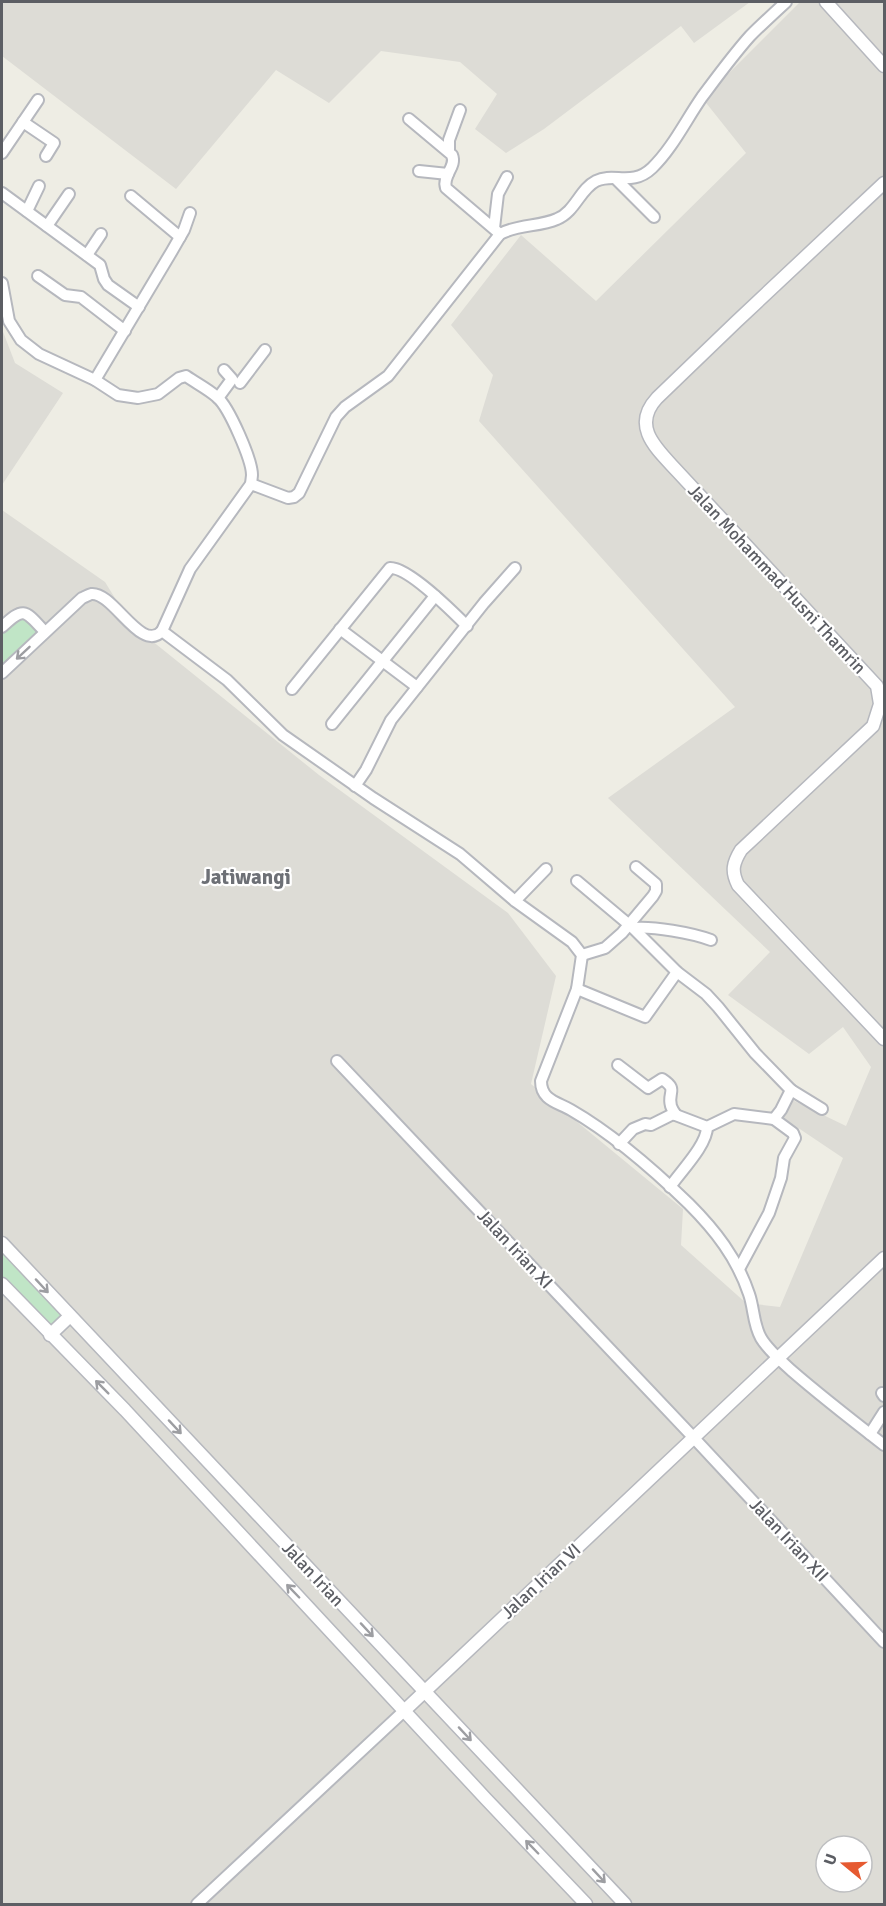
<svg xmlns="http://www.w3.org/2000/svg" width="886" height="1906" viewBox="0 0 886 1906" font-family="Signika,sans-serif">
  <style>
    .industrial { fill: #dddcd6; fill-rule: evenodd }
    .green { fill: #c0e5c6 }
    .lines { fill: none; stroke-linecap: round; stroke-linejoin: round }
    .minor-casing { stroke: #b6b8be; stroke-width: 14 }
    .tertiary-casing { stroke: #b6b8be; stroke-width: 15 }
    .minor { stroke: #fff; stroke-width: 10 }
    .tertiary { stroke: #fff; stroke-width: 12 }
    .oneway { stroke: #9d9ea2 }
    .labels { text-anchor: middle; stroke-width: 4.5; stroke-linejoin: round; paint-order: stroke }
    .street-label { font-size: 18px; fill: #5c5e64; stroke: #fff }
    .quarter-label { font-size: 21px; font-weight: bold; fill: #6d7076; stroke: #fff }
  </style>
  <rect width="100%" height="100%" fill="#eeede4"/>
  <g class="industrial">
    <polygon points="2,2 750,2 694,43 681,26 544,129 506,153 475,129 497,94 460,62 381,51 329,103 276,70 176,189 2,56"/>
    <path d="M800 2H884V1904H2V510L105 582 131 624 319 775 508 913 556 976 531 1084 683 1209 681 1245 746 1303 780 1307 843 1158 776 1113 786 1097 846 1126 871 1067 843 1027 809 1054 728 995 770 952 608 798 735 707 479 421 493 375 451 325 521 235 596 301 746 153 703 99ZM826 1846H862V1882H826Z"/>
    <polygon points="2,329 15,363 63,393 2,485"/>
  </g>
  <g class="green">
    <polygon points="22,613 45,632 2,673 2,627"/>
    <polygon points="2,1243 70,1316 50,1335 2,1283"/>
  </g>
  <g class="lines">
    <defs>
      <g id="minor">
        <path d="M409 119 452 155C457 167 442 175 446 188L500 234"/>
        <polyline points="23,122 54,143 46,156"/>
        <polyline points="449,151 449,140 460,110"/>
        <polyline points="2,153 38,100"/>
        <polyline points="419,171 448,174"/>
        <polyline points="616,179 654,217"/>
        <polyline points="2,193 100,265 104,279 108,285 139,307"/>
        <polyline points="131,196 180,237"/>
        <polyline points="27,211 39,186"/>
        <polyline points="47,226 69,194"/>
        <polyline points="494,228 498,194 507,177"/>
        <polyline points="87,255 101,234"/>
        <polyline points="38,276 65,295 81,297 125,331"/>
        <path d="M2 283 9 321 21 340 39 354 95 380 118 395 138 398 158 394 179 378 186 376C196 383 208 389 217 397 229 407 252 460 252 475 252 476 251 483 251 484L190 569 162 631"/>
        <polyline points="95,380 172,251 184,230 190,213"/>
        <polyline points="240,383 265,350"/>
        <polyline points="218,398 232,379 224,370"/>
        <path d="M251 484 288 498 294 497 299 493 336 417 345 407 388 376 500 234C518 224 539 227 557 219 575 212 580 189 596 181 614 172 632 187 652 168 672 149 686 120 702 97 717 77 733 55 750 36 762 24 774 13 786 2"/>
        <path d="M2 627C24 606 25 610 45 632"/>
        <polyline points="340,629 417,687"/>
        <path d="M2 673 82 598C83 598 90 594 91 594 113 591 141 654 162 631L227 680 283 735 373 798 460 854 515 901 572 942 582 955 577 989 541 1081C541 1100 557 1102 571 1110 611 1133 656 1172 689 1204 715 1230 737 1258 749 1294 754 1308 753 1324 761 1338 768 1350 781 1361 792 1371 822 1397 853 1421 884 1445"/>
        <path d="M292 689 390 568C408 567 453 612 467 626"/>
        <polyline points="332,724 435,596"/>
        <polyline points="355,786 366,770 391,720 484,603 515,568"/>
        <polyline points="577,881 633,928 677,972 706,994 718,1007 755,1053 791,1090 781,1110 774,1119 793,1133 795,1138 784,1158 781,1178 769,1213 739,1269"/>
        <polyline points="515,901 546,869"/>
        <path d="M633 928C653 926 692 933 711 940"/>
        <polyline points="582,955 605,948 622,933 653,896 656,891 656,884 636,867"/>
        <polyline points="577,989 645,1017 677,972"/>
        <polyline points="337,1061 693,1437 884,1642"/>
        <path d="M618 1065 648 1088 662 1079C679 1090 667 1092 671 1106 672 1109 674 1112 676 1115"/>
        <polyline points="791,1090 822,1109"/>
        <polyline points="619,1144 633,1129 645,1124 651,1125 673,1114 707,1127 734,1114 774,1119"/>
        <path d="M670 1187C681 1171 707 1145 707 1127"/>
        <polyline points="882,1393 884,1396"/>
        <polyline points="870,1434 884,1412"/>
        <polyline points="197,1904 404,1711"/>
      </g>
      <g id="tertiary">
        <polyline points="826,2 884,66"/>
        <path d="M884 183 736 322 657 398C630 427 658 450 678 472L877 686 880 704 873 726 741 850C733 863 731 871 738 885L884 1039"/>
        <polyline points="2,1243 625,1904"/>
        <polyline points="2,1284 125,1410 486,1799 586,1904"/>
        <polyline points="50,1335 70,1316"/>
        <polyline points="404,1711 884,1258"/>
      </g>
    </defs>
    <use href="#minor" class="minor-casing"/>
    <use href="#tertiary" class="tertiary-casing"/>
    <use href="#minor" class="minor"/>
    <use href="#tertiary" class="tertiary"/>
  </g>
  <defs><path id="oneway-shaft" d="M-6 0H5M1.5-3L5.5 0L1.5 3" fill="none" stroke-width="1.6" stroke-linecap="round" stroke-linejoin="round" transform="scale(1.5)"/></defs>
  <g class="oneway">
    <use href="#oneway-shaft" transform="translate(23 653) rotate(137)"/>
    <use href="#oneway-shaft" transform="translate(42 1286) rotate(47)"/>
    <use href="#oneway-shaft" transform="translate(102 1387) rotate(-135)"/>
    <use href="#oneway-shaft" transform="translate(175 1427) rotate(47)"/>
    <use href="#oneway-shaft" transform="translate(293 1591) rotate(-134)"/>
    <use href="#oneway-shaft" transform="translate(367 1630) rotate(47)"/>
    <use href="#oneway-shaft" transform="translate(465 1734) rotate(47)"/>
    <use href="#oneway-shaft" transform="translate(532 1847) rotate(-134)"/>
    <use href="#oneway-shaft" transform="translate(599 1876) rotate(47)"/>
  </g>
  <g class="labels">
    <g class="street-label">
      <text transform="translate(777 579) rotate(47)" y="6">Jalan Mohammad Husni Thamrin</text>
      <text transform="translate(515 1249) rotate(47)" y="6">Jalan Irian XI</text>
      <text transform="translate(789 1540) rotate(47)" y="6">Jalan Irian XII</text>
      <text transform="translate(313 1574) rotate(47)" y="6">Jalan Irian</text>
      <text transform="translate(541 1581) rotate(-43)" y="6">Jalan Irian VI</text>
    </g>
    <g class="quarter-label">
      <text x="246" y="884">Jatiwangi</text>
    </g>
  </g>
  <rect width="886" height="1906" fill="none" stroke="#5c5e64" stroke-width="6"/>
  <g transform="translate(844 1864) rotate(289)"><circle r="28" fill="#ffffff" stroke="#bebfc1" stroke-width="1.5"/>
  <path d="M0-4.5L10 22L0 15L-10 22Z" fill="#e65a31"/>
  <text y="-9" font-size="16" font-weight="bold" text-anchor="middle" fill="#5c5e64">U</text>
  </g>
</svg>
